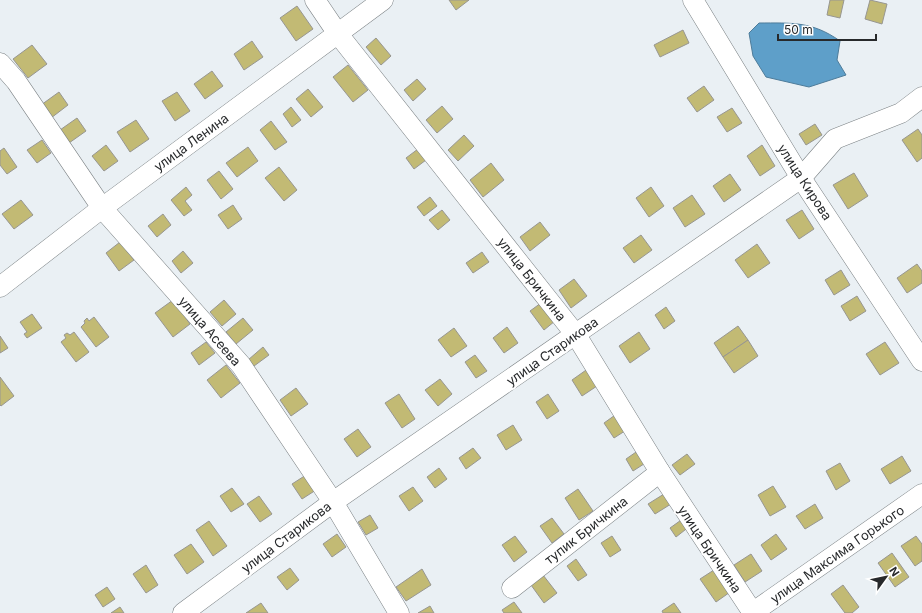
<svg xmlns="http://www.w3.org/2000/svg" width="922" height="613" viewBox="0 0 922 613" font-family="Inter,sans-serif">
  <style>
    .water { fill: #5e9fc9; stroke: #4e7c9a }
    .building { fill: #c2ba74; stroke: #979691 }
    .lines { fill: none; stroke-linecap: round; stroke-linejoin: round }
    .minor-casing { stroke: #7c8285; stroke-width: 21 }
    .minor { stroke: #fff; stroke-width: 20 }
    .labels { text-anchor: middle; stroke-width: 4; stroke-linejoin: round; paint-order: stroke }
    .street-label { font-size: 13px; fill: #27292b; stroke: #fff }
  </style>
  <rect width="100%" height="100%" fill="#eaf0f4"/>
  <path class="water" d="M759 23C791 23 812 21 840 41L837 60 846 75 809 87 766 77 753 56 749 33Z"/>
  <g class="building">
    <polygon points="449,0 469,0 456,10"/>
    <polygon points="830,0 844,0 840,18 827,15"/>
    <polygon points="870,0 887,4 882,24 865,19"/>
    <polygon points="297,6 313,29 296,41 280,18"/>
    <polygon points="683,30 689,43 660,57 654,45"/>
    <polygon points="376,38 391,56 381,65 366,47"/>
    <polygon points="252,41 263,57 244,70 234,54"/>
    <polygon points="32,45 47,64 28,78 13,59"/>
    <polygon points="348,65 368,90 353,102 333,77"/>
    <polygon points="212,71 223,86 205,99 194,84"/>
    <polygon points="417,79 426,89 413,101 404,90"/>
    <polygon points="704,86 714,100 697,112 687,98"/>
    <polygon points="308,89 323,107 311,117 296,99"/>
    <polygon points="59,92 68,105 51,118 41,105"/>
    <polygon points="177,92 190,111 175,121 162,101"/>
    <polygon points="442,106 453,119 437,133 426,120"/>
    <polygon points="291,107 301,120 292,127 283,114"/>
    <polygon points="732,108 742,123 727,132 717,117"/>
    <polygon points="77,118 86,131 69,143 60,130"/>
    <polygon points="136,120 149,139 130,152 117,132"/>
    <polygon points="271,121 287,142 275,150 260,130"/>
    <polygon points="815,124 822,135 806,145 799,134"/>
    <polygon points="918,129 922,135 922,158 917,162 902,140"/>
    <polygon points="464,135 474,146 458,161 448,150"/>
    <polygon points="42,140 51,153 37,163 27,150"/>
    <polygon points="106,145 118,161 104,171 92,156"/>
    <polygon points="762,145 775,166 760,176 747,156"/>
    <polygon points="422,146 430,157 414,169 406,158"/>
    <polygon points="248,147 258,161 237,177 226,163"/>
    <polygon points="4,148 17,167 7,174 0,165 0,151"/>
    <polygon points="491,163 504,180 483,197 470,180"/>
    <polygon points="279,167 297,190 284,201 265,178"/>
    <polygon points="219,171 233,189 221,199 207,180"/>
    <polygon points="854,173 868,196 848,209 833,185"/>
    <polygon points="730,174 741,190 724,202 713,186"/>
    <polygon points="186,187 192,195 185,201 192,210 184,216 171,200"/>
    <polygon points="651,187 664,206 649,217 636,198"/>
    <polygon points="692,195 705,214 685,227 673,208"/>
    <polygon points="430,197 437,206 424,216 417,207"/>
    <polygon points="21,200 33,215 14,229 2,214"/>
    <polygon points="233,205 242,219 228,229 218,215"/>
    <polygon points="442,210 450,220 438,230 429,220"/>
    <polygon points="802,210 814,229 799,239 786,220"/>
    <polygon points="163,214 171,225 157,237 148,226"/>
    <polygon points="540,222 550,235 530,251 520,237"/>
    <polygon points="641,235 652,250 634,263 623,248"/>
    <polygon points="120,242 134,260 119,271 106,253"/>
    <polygon points="757,244 770,263 748,278 735,260"/>
    <polygon points="183,251 193,263 181,273 172,261"/>
    <polygon points="482,252 489,262 473,273 466,263"/>
    <polygon points="917,264 922,271 922,283 907,293 897,278"/>
    <polygon points="841,270 850,285 834,295 825,280"/>
    <polygon points="574,279 587,296 571,308 559,290"/>
    <polygon points="857,296 866,311 850,321 841,306"/>
    <polygon points="173,300 190,324 173,337 155,313"/>
    <polygon points="224,300 236,314 222,326 210,312"/>
    <polygon points="541,303 555,321 544,330 530,311"/>
    <polygon points="666,307 675,321 664,329 655,315"/>
    <polygon points="32,314 42,328 27,338 24,334 27,332 20,322"/>
    <polygon points="94,317 109,337 96,347 81,327 85,323 84,321 87,318 89,321"/>
    <polygon points="243,318 253,330 236,344 226,332"/>
    <polygon points="738,326 748,340 723,357 714,343"/>
    <polygon points="507,327 518,343 504,353 493,338"/>
    <polygon points="454,328 467,346 451,357 438,340"/>
    <polygon points="74,332 89,352 76,362 61,342 66,338 64,335 67,333 70,335"/>
    <polygon points="639,332 650,349 630,363 619,346"/>
    <polygon points="0,336 8,348 0,353"/>
    <polygon points="748,340 758,356 734,373 723,357"/>
    <polygon points="206,342 215,353 199,365 191,353"/>
    <polygon points="885,342 899,363 880,375 866,354"/>
    <polygon points="263,347 269,355 254,366 248,360"/>
    <polygon points="475,355 487,371 476,378 465,362"/>
    <polygon points="226,365 240,383 221,398 207,380"/>
    <polygon points="589,368 600,384 582,396 572,380"/>
    <polygon points="0,377 14,396 1,406 0,405"/>
    <polygon points="440,379 452,394 438,406 425,390"/>
    <polygon points="296,388 308,404 291,416 280,400"/>
    <polygon points="399,394 415,419 402,428 385,403"/>
    <polygon points="548,394 559,411 547,419 536,402"/>
    <polygon points="618,413 628,429 614,438 604,423"/>
    <polygon points="513,425 522,440 506,450 497,435"/>
    <polygon points="358,429 371,447 357,457 344,439"/>
    <polygon points="473,448 481,458 466,469 459,458"/>
    <polygon points="639,450 647,462 633,471 626,459"/>
    <polygon points="687,454 695,464 680,475 672,465"/>
    <polygon points="902,456 911,471 890,484 881,469"/>
    <polygon points="840,463 850,481 836,490 826,471"/>
    <polygon points="439,468 447,479 435,488 427,477"/>
    <polygon points="306,475 316,490 302,499 292,484"/>
    <polygon points="773,486 786,507 770,516 758,495"/>
    <polygon points="413,487 423,501 409,511 399,496"/>
    <polygon points="232,488 244,504 231,512 220,496"/>
    <polygon points="578,489 593,511 579,520 565,498"/>
    <polygon points="664,494 671,504 655,514 648,504"/>
    <polygon points="259,496 272,514 260,522 247,504"/>
    <polygon points="815,504 823,518 805,529 796,516"/>
    <polygon points="370,515 378,528 366,535 358,522"/>
    <polygon points="552,518 564,534 552,543 540,526"/>
    <polygon points="684,518 690,526 676,537 670,528"/>
    <polygon points="209,521 227,546 213,556 196,530"/>
    <polygon points="337,534 346,547 332,557 323,544"/>
    <polygon points="776,534 787,549 771,560 761,545"/>
    <polygon points="515,536 527,552 514,562 502,545"/>
    <polygon points="612,536 621,550 610,557 601,543"/>
    <polygon points="916,536 922,544 922,561 915,566 901,546"/>
    <polygon points="191,544 204,562 187,574 174,555"/>
    <polygon points="892,553 909,577 895,587 878,563"/>
    <polygon points="751,554 762,571 745,582 734,565"/>
    <polygon points="576,559 587,575 578,581 567,566"/>
    <polygon points="146,565 158,585 146,593 133,574"/>
    <polygon points="290,568 299,580 287,590 277,577"/>
    <polygon points="717,568 733,590 716,602 700,579"/>
    <polygon points="422,569 431,585 406,601 396,587"/>
    <polygon points="543,575 557,593 544,603 531,585"/>
    <polygon points="843,585 859,607 852,613 845,613 831,594"/>
    <polygon points="107,587 115,599 103,607 95,595"/>
    <polygon points="514,602 522,613 504,613 502,610"/>
    <polygon points="261,603 268,613 246,613"/>
    <polygon points="674,603 681,613 663,613 662,611"/>
    <polygon points="430,606 434,613 418,613"/>
    <polygon points="120,607 124,613 111,613"/>
  </g>
  <g class="lines">
    <defs>
      <g id="minor">
        <polyline points="315,0 338,34 576,335 660,472 753,613"/>
        <polyline points="693,0 801,178 922,361"/>
        <polyline points="0,63 16,81 102,208 241,365 333,502 399,613"/>
        <polyline points="0,287 102,208 383,0"/>
        <polyline points="512,588 660,472"/>
        <polyline points="183,613 333,502 801,178 835,139 901,113 922,97"/>
        <polyline points="752,613 922,494"/>
      </g>
    </defs>
    <use href="#minor" class="minor-casing"/>
    <use href="#minor" class="minor"/>
  </g>
  <g class="labels">
    <g class="street-label">
      <text transform="translate(191 142) rotate(-36)" y="5">улица Ленина</text>
      <text transform="translate(805 182) rotate(57)" y="5">улица Кирова</text>
      <text transform="translate(532 279) rotate(52)" y="5">улица Бричкина</text>
      <text transform="translate(210 331) rotate(49)" y="5">улица Асеева</text>
      <text transform="translate(552 351) rotate(-35)" y="5">улица Старикова</text>
      <text transform="translate(586 530) rotate(-38)" y="5">тупик Бричкина</text>
      <text transform="translate(286 537) rotate(-37)" y="5">улица Старикова</text>
      <text transform="translate(710 549) rotate(56)" y="5">улица Бричкина</text>
      <text transform="translate(837 554) rotate(-35)" y="5">улица Максима Горького</text>
    </g>
  </g>
  <g transform="translate(886 577) rotate(57)" stroke="#ffffff" stroke-width="3" paint-order="stroke">
  <path d="M0-3L7 15L0 10L-7 15Z" fill="#27292b"/>
  <text y="-6" font-size="11" font-weight="bold" text-anchor="middle" fill="#27292b">N</text>
  </g>
  <path d="M778 34v6h98v-6" fill="none" stroke="#27292b" stroke-width="2"/>
  <text x="784" y="34" font-size="12" fill="#27292b" stroke="#ffffff" stroke-width="3" paint-order="stroke">50 m</text>
</svg>
